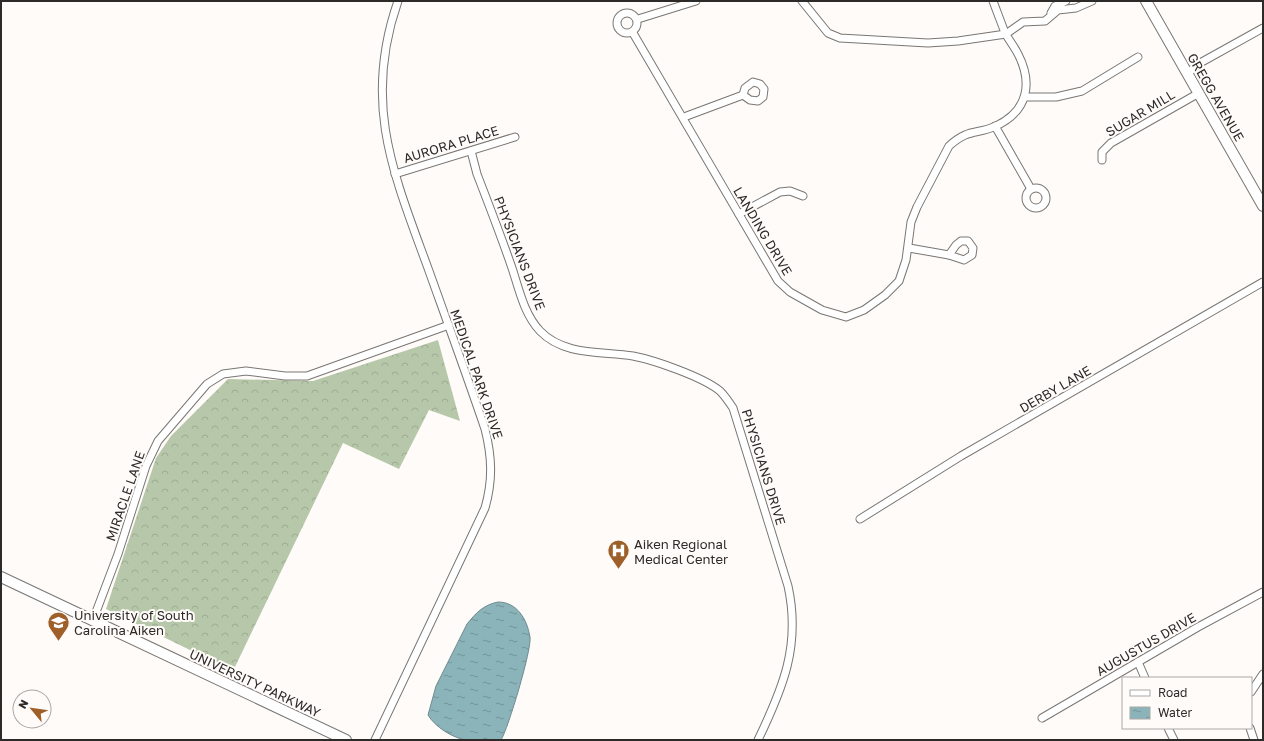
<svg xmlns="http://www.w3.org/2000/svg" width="1264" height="741" viewBox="0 0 1264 741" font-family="'Golos Text',sans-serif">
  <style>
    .forest { fill: url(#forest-crowns) }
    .water { fill: url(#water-ripples); stroke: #6e8b8f }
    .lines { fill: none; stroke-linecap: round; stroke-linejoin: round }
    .street-casing { stroke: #797673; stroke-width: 9 }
    .secondary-casing { stroke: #797673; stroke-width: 12 }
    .street { stroke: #fff; stroke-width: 7 }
    .secondary { stroke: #fff; stroke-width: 10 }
    .labels { text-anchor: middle; stroke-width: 4; stroke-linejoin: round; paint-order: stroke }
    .street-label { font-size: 13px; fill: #2c2b2a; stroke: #fffbf8 }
    .poi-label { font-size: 13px; fill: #2c2b2a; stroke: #fffbf8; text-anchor: start }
  </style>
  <defs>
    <pattern id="forest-crowns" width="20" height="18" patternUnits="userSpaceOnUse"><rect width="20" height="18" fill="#b7c8aa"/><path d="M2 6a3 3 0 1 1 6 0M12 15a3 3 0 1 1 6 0" fill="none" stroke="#9eac92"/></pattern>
    <pattern id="water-ripples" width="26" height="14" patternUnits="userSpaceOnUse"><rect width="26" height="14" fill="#8bb4ba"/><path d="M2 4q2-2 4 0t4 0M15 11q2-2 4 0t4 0" fill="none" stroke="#729397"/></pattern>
  </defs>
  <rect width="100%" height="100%" fill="#fffbf8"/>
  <polygon class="forest" points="438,340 460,421 429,410 399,469 343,443 233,671 106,609 156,458 171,436 228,379 313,381"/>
  <path class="water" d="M498 602C517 602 527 619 530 637 532 649 508 729 501 740 490 740 477 741 466 740 453 738 435 727 428 715L436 686 467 624C476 613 483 605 498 602Z"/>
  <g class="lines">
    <defs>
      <g id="street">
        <polyline points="802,1 828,33 840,38 928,43 958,41 1006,34 1023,22 1045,21 1058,10 1076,8 1092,1"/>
        <circle cx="627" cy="23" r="10"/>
        <polyline points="1051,13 1055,6 1066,1"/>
        <polyline points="638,19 696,1"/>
        <path d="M633 33 778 281 790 292 822 310 846 317 864 310 885 295 899 281 906 260 911 222 917 207 949 146C969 128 976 135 996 126 1028 111 1033 83 1018 54 1014 46 1009 40 1005 33 1001 22 997 12 993 1"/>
        <polyline points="1188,73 1200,63 1263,28"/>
        <polygon points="753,82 760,84 764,89 763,97 758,101 750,100 743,95 745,88"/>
        <polyline points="1025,97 1056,97 1082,91 1138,57"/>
        <polyline points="684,117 743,95"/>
        <polyline points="995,126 1031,189"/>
        <path d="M471 151 477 174C489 205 501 236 512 268 519 289 524 314 540 331 564 356 602 351 633 356 654 360 703 377 720 391 725 396 729 402 733 408L788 586C801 645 783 688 758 740"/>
        <polyline points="1102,160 1102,152 1111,143 1199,93"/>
        <polyline points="395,174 515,137"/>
        <circle cx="1036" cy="198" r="10"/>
        <polyline points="739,214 780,192 790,191 803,196"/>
        <polygon points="961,241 968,241 973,248 972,255 964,260 949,255 956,245"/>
        <polyline points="909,248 949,255"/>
        <polyline points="860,519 961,456 1263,282"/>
        <polyline points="93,620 118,554 146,466 158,441 207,384 223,374 246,371 285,376 307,376 449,325"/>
        <polyline points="1138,662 1145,678"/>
        <polyline points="1251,692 1263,674"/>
        <polyline points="1042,718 1198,627 1263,592"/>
        <polyline points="1168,728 1174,740"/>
        <polyline points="1250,728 1254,740"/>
        <path d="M375 740 485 508C493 480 492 457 485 429 467 376 448 324 429 271 394 175 362 104 398 1"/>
      </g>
      <g id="secondary">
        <polyline points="1146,1 1263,206"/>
        <polyline points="1,577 346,740"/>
      </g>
    </defs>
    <use href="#street" class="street-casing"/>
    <use href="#secondary" class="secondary-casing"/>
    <use href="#street" class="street"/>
    <use href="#secondary" class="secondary"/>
  </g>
  <defs>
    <symbol id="hospital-pin" viewBox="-11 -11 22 30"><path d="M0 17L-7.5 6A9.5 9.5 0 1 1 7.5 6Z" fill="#9f5f29" stroke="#fffbf8"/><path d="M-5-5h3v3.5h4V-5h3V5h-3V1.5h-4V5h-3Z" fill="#fff"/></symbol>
    <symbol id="university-pin" viewBox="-11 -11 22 30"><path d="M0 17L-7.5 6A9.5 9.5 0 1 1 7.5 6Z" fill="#9f5f29" stroke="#fffbf8"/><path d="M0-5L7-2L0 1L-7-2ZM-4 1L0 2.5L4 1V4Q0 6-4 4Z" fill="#fff"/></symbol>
  </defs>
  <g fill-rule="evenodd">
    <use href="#hospital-pin" x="606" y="538" width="25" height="34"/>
    <use href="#university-pin" x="46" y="610" width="25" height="34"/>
  </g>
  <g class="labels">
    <g class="street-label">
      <text transform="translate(1216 97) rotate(60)" y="5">GREGG AVENUE</text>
      <text transform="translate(1140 113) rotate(-31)" y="5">SUGAR MILL</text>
      <text transform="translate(451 144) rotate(-17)" y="5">AURORA PLACE</text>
      <text transform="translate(763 231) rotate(59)" y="5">LANDING DRIVE</text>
      <text transform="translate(520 253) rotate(69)" y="5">PHYSICIANS DRIVE</text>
      <text transform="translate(477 374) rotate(71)" y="5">MEDICAL PARK DRIVE</text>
      <text transform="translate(1055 389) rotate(-30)" y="5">DERBY LANE</text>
      <text transform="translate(764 467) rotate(73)" y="5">PHYSICIANS DRIVE</text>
      <text transform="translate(125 496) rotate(-71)" y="5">MIRACLE LANE</text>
      <text transform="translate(1146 644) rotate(-30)" y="5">AUGUSTUS DRIVE</text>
      <text transform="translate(255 683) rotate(25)" y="5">UNIVERSITY PARKWAY</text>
    </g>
    <g class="poi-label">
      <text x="634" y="549">Aiken Regional<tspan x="634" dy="15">Medical Center</tspan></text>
      <text x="74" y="620">University of South<tspan x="74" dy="15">Carolina Aiken</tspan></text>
    </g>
  </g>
  <rect width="1264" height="741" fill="none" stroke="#2c2b2a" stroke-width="4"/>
  <rect x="1122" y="677" width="130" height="52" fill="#fffbf8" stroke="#aba8a6"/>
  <rect x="1130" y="690" width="20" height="6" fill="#ffffff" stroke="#aba8a6"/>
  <text x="1158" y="697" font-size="12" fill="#2c2b2a">Road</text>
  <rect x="1130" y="707" width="20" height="12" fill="url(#water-ripples)" stroke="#aba8a6"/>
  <text x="1158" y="717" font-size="12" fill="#2c2b2a">Water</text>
  <g transform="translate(32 709) rotate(299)"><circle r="19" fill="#fffbf8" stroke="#aba8a6"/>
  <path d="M0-3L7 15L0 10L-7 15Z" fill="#9f5f29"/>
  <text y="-6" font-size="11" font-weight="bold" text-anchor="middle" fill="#2c2b2a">N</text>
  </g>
</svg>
